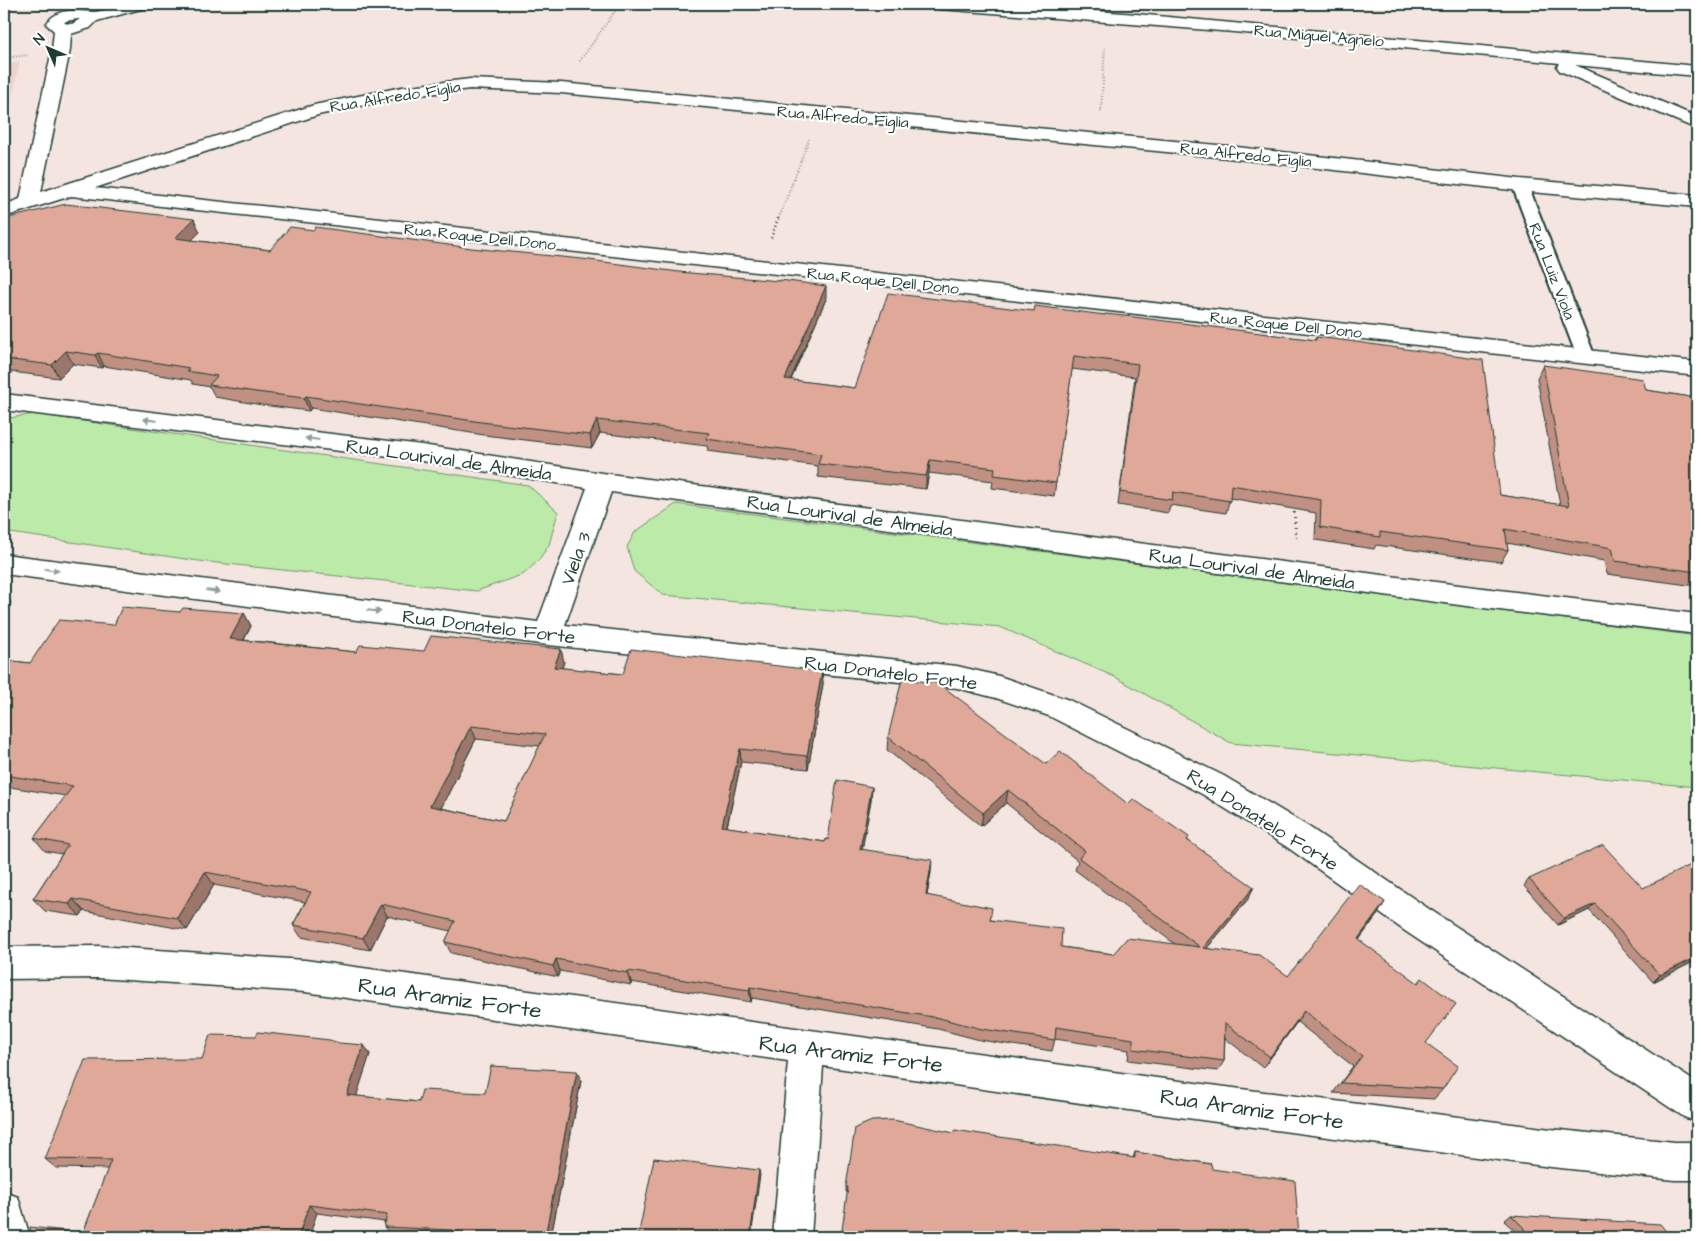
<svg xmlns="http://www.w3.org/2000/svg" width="1701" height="1241" viewBox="0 0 1701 1241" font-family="'Architects Daughter',sans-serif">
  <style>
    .built { fill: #eed3ca }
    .green { fill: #bceaa8; stroke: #6e946e }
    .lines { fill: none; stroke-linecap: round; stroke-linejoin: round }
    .service-casing { stroke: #1f3d34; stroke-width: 4 }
    .minor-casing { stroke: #1f3d34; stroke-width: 3 }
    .path-far2 { stroke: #1f3d34; stroke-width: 2; stroke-dasharray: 0.5 2.5; stroke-linecap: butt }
    .path-far1 { stroke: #1f3d34; stroke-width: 2.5; stroke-dasharray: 1 3; stroke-linecap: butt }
    .path { stroke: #1f3d34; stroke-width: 3; stroke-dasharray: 1 4; stroke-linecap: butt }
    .service { fill: #fff; fill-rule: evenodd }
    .minor { fill: #fff; fill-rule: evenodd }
    .wall { fill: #c09083; stroke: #1f3d34; fill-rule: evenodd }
    .shaded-wall { fill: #9c766a; stroke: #1f3d34 }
    .building { fill: #dfa898; stroke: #1f3d34; fill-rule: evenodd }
    .oneway { fill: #8f9e9a }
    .labels { text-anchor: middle; stroke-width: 4.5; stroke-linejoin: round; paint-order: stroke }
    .far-street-label { font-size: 16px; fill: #1f3d34; stroke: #fff }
    .street-label { font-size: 19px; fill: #1f3d34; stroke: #fff }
    .near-street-label { font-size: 22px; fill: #1f3d34; stroke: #fff }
  </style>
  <rect width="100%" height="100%" fill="#f5e5e0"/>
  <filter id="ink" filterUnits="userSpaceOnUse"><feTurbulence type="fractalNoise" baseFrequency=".02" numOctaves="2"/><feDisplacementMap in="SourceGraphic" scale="10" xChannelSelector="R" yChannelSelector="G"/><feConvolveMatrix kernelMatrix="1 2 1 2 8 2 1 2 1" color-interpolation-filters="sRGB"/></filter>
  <g filter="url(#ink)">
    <polygon class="built" points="20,61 4,135 4,63"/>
    <g class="green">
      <polygon points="34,414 528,485 558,512 549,545 538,561 524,574 477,591 199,561 4,532 4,419"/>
      <polygon points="676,504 1697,636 1697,787 1231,743 1115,677 1000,627 663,595 634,571 627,547 635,532"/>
    </g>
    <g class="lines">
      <defs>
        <polygon id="service" points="1520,180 1526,182 1528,185 1595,357 1593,361 1586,363 1579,361 1577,357 1512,185 1514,182"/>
        <g id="minor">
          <path d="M124 4H150L148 7 97 21 90 28 71 34 70 50 41 192 314 105 402 87 470 79 561 83 1228 146 1520 179 1697 195V207L1520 191 1228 158 561 93 470 89 402 97 318 115 95 188 1697 362V376L71 196 4 217V205L20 199 52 50 54 31 46 24C58 7 75 11 93 12 102 12 115 6 124 4ZM78 19H80L72 24 64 23 66 21Z"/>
          <polygon points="932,4 1006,4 1136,14 1697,66 1697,76 1575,65 1697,117 1697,129 1560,71 1557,67 1560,63 1234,32 940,9 934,7"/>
          <polygon points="4,394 422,445 602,473 1459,585 1697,614 1697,634 1459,605 611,492 565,625 957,666 999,676 1069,700 1224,776 1309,827 1429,909 1697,1083 1697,1122 1684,1117 1405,931 1287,847 1202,794 1049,716 996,698 957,688 548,645 4,574 4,554 538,622 587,488 422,461 4,410"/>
          <polygon points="98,946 305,960 1157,1078 1551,1129 1675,1142 1697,1142 1697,1180 1675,1180 1551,1167 1157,1114 823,1066 811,1237 773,1237 788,1061 305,992 98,978 4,979 4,947"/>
          <polygon points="4,1192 18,1197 30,1237 4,1237"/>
        </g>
      </defs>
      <use href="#service" class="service-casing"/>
      <use href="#minor" class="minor-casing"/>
      <g class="path-far2">
        <polyline points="4,58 28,55"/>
        <polyline points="580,61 620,4"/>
        <polyline points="1101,112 1105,46"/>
        <polyline points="779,218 809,139"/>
      </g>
      <polyline class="path-far1" points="771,238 779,216"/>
      <polyline class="path" points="1294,507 1296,541"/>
      <use href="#service" class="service"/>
      <use href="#minor" class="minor"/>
    </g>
    <g class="wall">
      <polygon points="4,219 200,232 191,240 270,250 826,299 791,380 855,388 1034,311 1105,315 1315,340 1316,337 1500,495 1560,505 1537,378 1543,365 1646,390 1697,398 1697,585 1688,585 1607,574 1604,561 1507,543 1508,550 1501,562 1376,545 1374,549 1315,540 1316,513 1230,498 1226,513 1170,505 1168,513 1118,505 1135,377 1072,369 1054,496 992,488 993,481 929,473 926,489 818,477 818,466 708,451 707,446 600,433 592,448 484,435 311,408 309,411 262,405 215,397 210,387 193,384 191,380 104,366 102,368 73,364 59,378 4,371"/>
      <path d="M180 612 244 613 251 626 244 640 356 652 564 662 562 668 623 674 822 671 823 684 808 769 741 762 727 827 825 842 828 840 872 787 871 800 862 849 931 872 927 895 1061 947 1113 954 1175 944 1075 870 1078 861 1006 803 981 826 887 750 888 737 1046 764 1128 804 1188 840 1248 899 1207 948 1288 976 1378 914 1359 940 1426 1043 1443 1089 1434 1099 1333 1093 1353 1066 1297 1022 1263 1068 1225 1038 1224 1061 1218 1071 1128 1060 1129 1050 1055 1039 1052 1051 980 1040 938 1029 752 998 751 1002 631 982V985L560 971 558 977 451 953 445 942 451 931 387 916 370 950 301 937 293 925 305 902 214 885 187 930 84 911 80 916 45 911 33 899 62 854 45 851 34 838 66 796 4 786V660L30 663 114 625ZM476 739 540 746 504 821 441 808Z"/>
      <polygon points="1529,879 1643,888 1697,960 1653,982 1589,910 1558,925 1524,886"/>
      <polygon points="370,1054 356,1096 419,1102 581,1081 551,1237 448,1237 391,1235 384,1227 385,1222 317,1213 83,1233 108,1169 56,1168 45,1159 202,1059"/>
      <polygon points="954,1133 1133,1158 1135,1152 1211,1164 846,1192 846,1187"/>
      <polygon points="1511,1215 1671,1237 1522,1237 1504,1221"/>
    </g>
    <g class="shaded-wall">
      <polygon points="194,219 200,232 181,251 175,238"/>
      <polygon points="826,286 826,299 785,392 785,379"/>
      <polygon points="66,351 73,364 59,378 52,365"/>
      <polygon points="98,353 104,366 102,368 95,355"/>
      <polygon points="306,396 311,408 309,411 304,398"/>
      <polygon points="597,420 600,433 592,448 590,435"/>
      <polygon points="930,460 929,473 926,489 926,476"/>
      <polygon points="4,593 11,603 4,613"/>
      <polygon points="244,613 251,626 237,652 230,639"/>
      <polygon points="561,649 564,662 557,680 554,667"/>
      <polygon points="822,671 823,684 808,769 807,756"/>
      <polygon points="471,726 476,739 436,818 430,806"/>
      <polygon points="740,749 741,762 724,839 722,826"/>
      <polygon points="872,787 871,800 860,861 860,849"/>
      <polygon points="1008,790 1006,803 981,826 983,813"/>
      <polygon points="932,860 931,872 925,907 926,895"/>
      <polygon points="205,872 214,885 187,930 177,918"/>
      <polygon points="1254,887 1248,899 1198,959 1203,948"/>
      <polygon points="73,899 84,911 80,916 69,904"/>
      <polygon points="1385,902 1378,914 1350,951 1358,939"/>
      <polygon points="381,904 387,916 370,950 363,938"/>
      <polygon points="1595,904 1589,910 1558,925 1564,918"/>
      <polygon points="1697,957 1697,960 1653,982 1660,975"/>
      <polygon points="556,959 560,971 558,977 553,966"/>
      <polygon points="628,971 631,982 631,985 627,973"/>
      <polygon points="750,987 752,998 751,1002 749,990"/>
      <polygon points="1304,1011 1297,1022 1263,1068 1270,1057"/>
      <polygon points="364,1045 370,1054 354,1104 347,1095"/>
      <polygon points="577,1071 581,1081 551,1237 545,1237"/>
      <polygon points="759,1170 760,1175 751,1237 750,1237"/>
      <polygon points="309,1205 317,1213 309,1237 298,1237"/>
    </g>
    <g class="building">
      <polygon points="66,204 194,219 175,238 270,250 290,227 314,230 315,227 471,248 582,259 679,272 779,281 780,280 826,286 785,379 855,388 888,293 1034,311 1035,306 1105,315 1105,314 1134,317 1316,340 1316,337 1349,341 1483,360 1500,495 1569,506 1543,365 1643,379 1646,390 1697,398 1697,572 1615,561 1612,548 1505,529 1508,550 1380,532 1380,537 1320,527 1321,500 1231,485 1230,501 1173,492 1172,500 1120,492 1138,364 1074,356 1056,483 994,475 995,468 930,460 926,476 818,464 821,454 706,439 709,433 597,420 590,435 481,422 306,396 304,398 256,392 209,385 217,376 187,371 189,368 98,353 95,355 66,351 52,365 4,359 4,219"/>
      <path d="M122 607 180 612 183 608 244 613 230 639 356 652 360 645 424 651 431 636 561 649 554 667 623 674 631 649 822 671 807 756 740 749 722 826 825 842 826 839 828 840 837 780 872 787 860 849 932 860 926 895 992 908 990 920 1062 929 1061 947 1113 954 1127 938 1200 947 1079 858 1085 851 1008 790 983 813 888 737 902 679 938 683 1046 764 1060 751 1128 804 1133 799 1189 837 1187 840 1254 887 1203 948 1259 955 1288 976 1359 884 1385 902 1358 939 1418 983 1422 978 1456 1004 1426 1043 1458 1066 1443 1089 1341 1083 1362 1056 1304 1011 1270 1057 1225 1023 1224 1061 1133 1049V1039L1056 1027 1055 1040 982 1029 939 1018 750 987 749 990 628 971 627 973 556 959 553 966 445 942 455 921 381 904 363 938 293 925 311 892 205 872 177 918 73 899 69 904 33 899 68 845 34 838 73 786 4 775V660L30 663 59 620 114 625ZM471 726 545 734 504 821 430 806Z"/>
      <polygon points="1603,845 1643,888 1697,862 1697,957 1660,975 1595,904 1564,918 1529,879"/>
      <polygon points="258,1032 330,1040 339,1043 364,1045 347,1095 419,1102 422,1090 485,1093 491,1066 577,1071 545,1237 450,1237 452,1230 384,1227 387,1215 309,1205 298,1237 32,1237 30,1227 83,1233 111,1160 45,1159 85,1060 202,1059 210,1035 256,1036"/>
      <polygon points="893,1120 954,1133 955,1130 1135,1158 1135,1152 1211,1164 1212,1169 1295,1181 1299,1237 841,1237 848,1187 846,1187 855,1128 872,1121"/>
      <polygon points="654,1158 759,1170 750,1237 638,1237"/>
      <polygon points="1511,1215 1660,1224 1671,1237 1533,1237"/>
    </g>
    <defs><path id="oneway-solid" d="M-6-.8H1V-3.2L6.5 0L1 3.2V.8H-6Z" transform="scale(1.25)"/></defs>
    <g class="oneway">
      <use href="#oneway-solid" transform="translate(150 420) rotate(-173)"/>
      <use href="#oneway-solid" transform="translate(312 439) rotate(-173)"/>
      <use href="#oneway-solid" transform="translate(52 570) rotate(7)"/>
      <use href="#oneway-solid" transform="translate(213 591) rotate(7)"/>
      <use href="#oneway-solid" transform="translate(374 611) rotate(7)"/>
    </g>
  </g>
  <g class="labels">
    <g class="far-street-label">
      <text transform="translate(1319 35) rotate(5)" y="6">Rua Miguel Agnelo</text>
      <text transform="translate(395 96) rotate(-9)" y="6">Rua Alfredo Figlia</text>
      <text transform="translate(843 116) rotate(5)" y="6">Rua Alfredo Figlia</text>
      <text transform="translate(1246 154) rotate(6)" y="6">Rua Alfredo Figlia</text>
      <text transform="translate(480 236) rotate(6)" y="6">Rua Roque Dell Dono</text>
      <text transform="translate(1553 271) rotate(69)" y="6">Rua Luiz Viola</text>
      <text transform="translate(883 280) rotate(6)" y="6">Rua Roque Dell Dono</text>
      <text transform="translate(1286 324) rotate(6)" y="6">Rua Roque Dell Dono</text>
    </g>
    <g class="street-label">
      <text transform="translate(449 459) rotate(8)" y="7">Rua Lourival de Almeida</text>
      <text transform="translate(850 515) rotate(8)" y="7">Rua Lourival de Almeida</text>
      <text transform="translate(575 558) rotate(-70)" y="7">Viela 3</text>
      <text transform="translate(1252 568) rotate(8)" y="7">Rua Lourival de Almeida</text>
      <text transform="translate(489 626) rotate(7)" y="7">Rua Donatelo Forte</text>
      <text transform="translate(891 672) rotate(7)" y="7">Rua Donatelo Forte</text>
      <text transform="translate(1263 819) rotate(32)" y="7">Rua Donatelo Forte</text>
    </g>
    <g class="near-street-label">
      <text transform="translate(450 997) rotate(8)" y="8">Rua Aramiz Forte</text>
      <text transform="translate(851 1053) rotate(7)" y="8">Rua Aramiz Forte</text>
      <text transform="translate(1252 1108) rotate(8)" y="8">Rua Aramiz Forte</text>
    </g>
  </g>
  <rect width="1701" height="1241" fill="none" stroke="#fff" stroke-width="20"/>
  <rect x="10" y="10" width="1681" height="1221" fill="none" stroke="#1f3d34" stroke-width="2" filter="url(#ink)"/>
  <g transform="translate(48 48) rotate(315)" stroke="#ffffff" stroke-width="4" paint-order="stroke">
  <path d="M0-4L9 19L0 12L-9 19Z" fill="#1f3d34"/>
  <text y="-8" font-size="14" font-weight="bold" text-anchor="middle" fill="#1f3d34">N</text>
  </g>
</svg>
